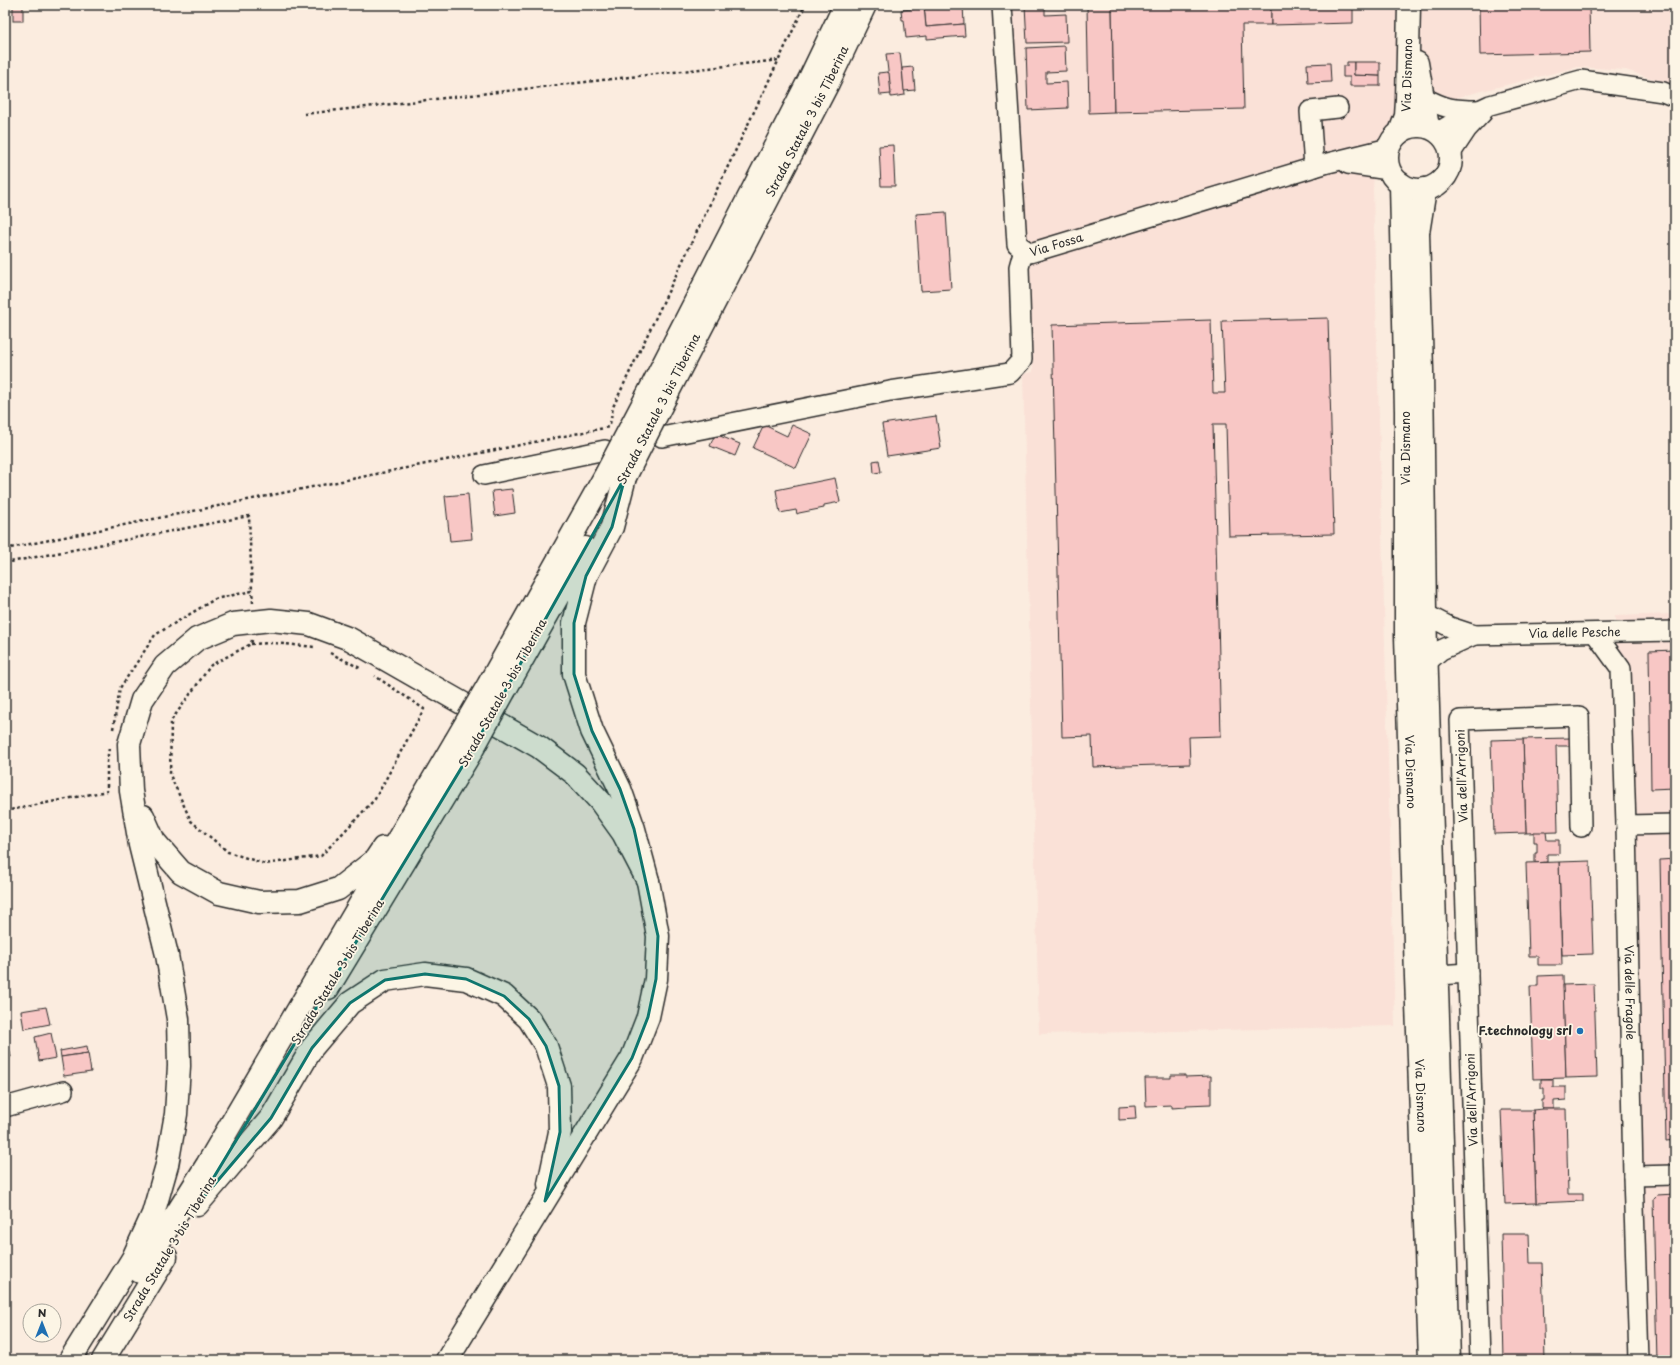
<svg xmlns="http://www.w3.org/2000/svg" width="1680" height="1365" viewBox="0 0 1680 1365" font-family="'Playpen Sans',sans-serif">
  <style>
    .built { fill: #fae1d7 }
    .building { fill: #f8c7c5; stroke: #2b2b2b }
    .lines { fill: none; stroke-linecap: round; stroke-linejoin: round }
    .minor-casing { stroke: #2b2b2b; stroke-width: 22 }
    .major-casing { stroke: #2b2b2b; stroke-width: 25 }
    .highway-casing { stroke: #2b2b2b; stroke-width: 25 }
    .path { stroke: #2b2b2b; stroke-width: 2.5; stroke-dasharray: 3 3; stroke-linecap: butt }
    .minor { stroke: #fcf5e5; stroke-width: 19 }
    .major { stroke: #fcf5e5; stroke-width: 22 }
    .highway { stroke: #fcf5e5; stroke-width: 22 }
    .highway-bridge-casing { stroke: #2b2b2b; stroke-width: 25; stroke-linecap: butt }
    .highway-bridge { stroke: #fcf5e5; stroke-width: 22 }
    .marked { fill: #0f766e; fill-opacity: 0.2; stroke: #0f766e; stroke-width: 3; stroke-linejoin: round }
    .poi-dot { fill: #1f6fb2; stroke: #fcf5e5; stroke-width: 1.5 }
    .labels { text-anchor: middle; stroke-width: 3.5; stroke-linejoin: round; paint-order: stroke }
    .street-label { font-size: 12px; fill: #2b2b2b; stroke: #fcf5e5 }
    .poi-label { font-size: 12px; font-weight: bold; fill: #2b2b2b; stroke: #fcf5e5; text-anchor: end }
  </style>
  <rect width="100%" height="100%" fill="#fbecdf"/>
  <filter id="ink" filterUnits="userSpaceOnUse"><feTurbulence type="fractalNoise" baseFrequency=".025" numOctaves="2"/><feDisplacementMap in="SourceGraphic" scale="8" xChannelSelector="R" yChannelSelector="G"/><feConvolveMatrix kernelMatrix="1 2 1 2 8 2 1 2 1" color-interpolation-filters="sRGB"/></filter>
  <g filter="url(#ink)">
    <g class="built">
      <polygon points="1010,5 1675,5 1675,86 1626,70 1578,67 1462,96 1419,109 1398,119 1384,136 1375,158 1373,189 1395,1026 1039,1034 1023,374 1033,372 1030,260 1022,195"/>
      <polygon points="1675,614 1675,1360 1638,1360 1615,616"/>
    </g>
    <g class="building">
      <rect x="13" y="5" width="10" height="16"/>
      <polygon points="963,5 964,24 926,27 924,6"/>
      <polygon points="1025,5 1066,5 1045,7 1045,15 1066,14 1067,42 1027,43"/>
      <polygon points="1087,5 1112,5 1114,112 1089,113"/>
      <polygon points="1112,5 1271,5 1271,25 1242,25 1244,109 1114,112"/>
      <polygon points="1271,5 1353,5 1353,23 1271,25"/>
      <polygon points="1479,5 1589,5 1590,52 1480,55"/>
      <polygon points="914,6 924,6 926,27 964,24 965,36 927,39 927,36 906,38 904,20 902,20 901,10 914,9"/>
      <polygon points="1065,46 1066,71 1046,72 1046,83 1067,82 1068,108 1028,110 1026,48"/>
      <polygon points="900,53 905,95 891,97 886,54"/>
      <polygon points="1347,62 1354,62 1354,75 1380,76 1380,86 1350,86 1350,77 1343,77 1343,66 1347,66"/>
      <polygon points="1354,62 1380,62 1380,76 1354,75"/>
      <polygon points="1330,63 1331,82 1308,83 1307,64"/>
      <polygon points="913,67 915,90 904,91 902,68"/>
      <polygon points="887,72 889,73 891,94 880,95 878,73"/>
      <polygon points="893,145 895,186 881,186 879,146"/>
      <polygon points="946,212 951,289 921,291 916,214"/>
      <polygon points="1328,318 1334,534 1229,536 1226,424 1213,424 1221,736 1189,737 1190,764 1093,767 1092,736 1062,737 1052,325 1211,320 1213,393 1225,393 1222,321"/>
      <polygon points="936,416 941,448 887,456 882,424"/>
      <polygon points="764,425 787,436 792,425 812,434 796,468 753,448"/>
      <polygon points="715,434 740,444 735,456 710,446"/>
      <polygon points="879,460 881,472 874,473 873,461"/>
      <polygon points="835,478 840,502 824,505 824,508 799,513 797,514 796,510 780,513 776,490"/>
      <polygon points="512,489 515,513 495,516 492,491"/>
      <polygon points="468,494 472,539 450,541 445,496"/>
      <polygon points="1675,650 1675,788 1651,789 1649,651"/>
      <polygon points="1570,738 1570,746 1556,746 1558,832 1526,833 1523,739"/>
      <polygon points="1523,739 1526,833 1494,834 1491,740"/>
      <polygon points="1534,832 1546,832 1547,840 1559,840 1559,854 1547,854 1547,862 1535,863 1535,853 1537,853 1537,842 1534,842"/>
      <polygon points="1675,859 1675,1140 1666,1141 1660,860"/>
      <polygon points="1590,861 1593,954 1562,955 1559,862"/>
      <polygon points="1559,862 1562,965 1538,965 1538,956 1529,956 1526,863"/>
      <polygon points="1563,975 1566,1078 1533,1079 1530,986 1538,986 1538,976"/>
      <polygon points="1594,984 1597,1077 1566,1078 1563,985"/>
      <polygon points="46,1007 50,1024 24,1029 21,1011"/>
      <polygon points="51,1033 56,1058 39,1061 35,1037"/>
      <polygon points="5,1037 7,1037 11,1057 5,1058"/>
      <polygon points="87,1046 88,1053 61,1057 60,1051"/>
      <polygon points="88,1053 91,1072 64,1076 61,1057"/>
      <polygon points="5,1062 8,1080 5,1080"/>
      <polygon points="1171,1075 1185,1075 1185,1077 1211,1076 1211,1104 1186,1105 1186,1107 1172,1108 1172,1105 1146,1106 1145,1078 1171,1078"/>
      <polygon points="1541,1079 1553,1079 1553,1087 1566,1087 1566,1100 1554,1101 1554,1109 1542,1109 1542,1100 1544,1100 1544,1088 1541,1088"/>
      <polygon points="1135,1106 1136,1119 1119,1120 1119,1107"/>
      <polygon points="1542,1109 1566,1109 1568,1194 1583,1194 1583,1201 1536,1203 1533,1110"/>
      <polygon points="1501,1110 1533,1110 1536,1203 1505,1204"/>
      <polygon points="1675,1194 1675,1360 1657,1360 1653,1199 1657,1195"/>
      <polygon points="1501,1234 1529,1234 1530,1263 1542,1263 1545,1360 1504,1360"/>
    </g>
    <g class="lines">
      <defs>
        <g id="minor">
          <path id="s1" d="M1002 5 1017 244 1030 253 1328 163 1389 148"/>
          <path d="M1423 97C1445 109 1453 110 1478 110"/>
          <polyline points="1438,132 1462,118 1490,105 1581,80 1663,92 1675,97"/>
          <polyline points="1451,153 1467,129 1482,113"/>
          <polyline points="1348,164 1389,170"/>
          <polyline points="1314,167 1310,111 1338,108"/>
          <polyline points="662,437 890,391 1010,373 1022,360 1019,267 1024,249"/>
          <polyline points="484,475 605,450"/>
          <path id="s2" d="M1425 614 1450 627 1474 635 1675 631"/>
          <path id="s3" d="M1595 633 1621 669 1626 825 1633 1176 1639 1360"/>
          <polyline points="1427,662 1441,650 1474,635"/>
          <polyline points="1626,825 1675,824"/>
          <polyline points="1423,976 1468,973"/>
          <polyline points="5,1107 63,1091"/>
          <polyline points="1633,1176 1675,1175"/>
          <polyline points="1480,1360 1460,720 1579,716 1581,827"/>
        </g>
        <g id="major">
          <polyline points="1417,63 1428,127"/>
          <circle cx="1419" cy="158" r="32"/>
          <path id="s4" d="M1400 132 1406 116 1407 100 1409 5"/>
          <path id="s5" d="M1401 184 1406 411V636L1416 977 1430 1360"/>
          <polyline points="1425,189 1418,233 1422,370 1425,614 1449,1360"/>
        </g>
        <g id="highway">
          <polyline points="647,396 810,78 845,5"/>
          <path id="s6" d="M666 396 828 83 865 5"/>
          <polyline points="490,682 605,476"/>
          <polyline points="505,690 585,548"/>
          <polyline points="143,816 154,841 181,872 219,893 259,902 300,901 338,889 375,860 383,848"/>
          <polyline points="328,988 471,752"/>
          <polyline points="197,1205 271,1118 312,1048 350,1003 385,980 425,974 466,979 504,996 529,1019 546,1046 559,1086 560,1132 549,1184"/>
          <polyline points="140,1272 207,1165 455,742"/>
          <polyline points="70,1360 133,1258 153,1214 167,1165 176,1114 179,1066 178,1019 167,955 140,845 131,791 129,744 142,700 165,666 197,639 233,624 271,620 309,624 350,639 539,747 575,774 600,801 623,833 648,881"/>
          <polyline points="103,1360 166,1257"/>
          <polyline points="447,1360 632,1058 648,1017 656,979 658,936 648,881 634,829 620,789 592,731 574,674 574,623 586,576 612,527 625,477"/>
        </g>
      </defs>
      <use href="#minor" class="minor-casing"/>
      <use href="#major" class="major-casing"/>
      <use href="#highway" class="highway-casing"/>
      <g class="path">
        <polyline points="304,114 779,60"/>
        <polyline points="610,424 613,407 805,5"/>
        <polyline points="5,549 609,427"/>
        <polyline points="5,563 249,516 252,591"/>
        <polyline points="252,640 251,644 211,665 171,721 170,775 191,821 228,852 265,864 321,856 375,799 424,709 375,676"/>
        <polyline points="251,644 274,643 315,647"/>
        <polyline points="330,653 360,668"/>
        <polyline points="113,729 120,688 155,635 215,599 252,591 253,603"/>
        <polyline points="5,811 107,791 107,762 109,748"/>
      </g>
      <use href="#minor" class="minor"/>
      <use href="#major" class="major"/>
      <use href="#highway" class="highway"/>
      <defs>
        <g id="highway-bridge">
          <polyline points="605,476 647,396"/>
          <polyline points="625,477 666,396"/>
          <polyline points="455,742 490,682"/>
          <polyline points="471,752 505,690"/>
        </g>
      </defs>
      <use href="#highway-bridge" class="highway-bridge-casing"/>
      <use href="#highway-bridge" class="highway-bridge"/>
    </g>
  </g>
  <path class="marked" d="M625 477 612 527 586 576 574 623V674L592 731 620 789 634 829 658 936 656 979 648 1017 632 1058 545 1201 560 1132 559 1086 546 1046 529 1019 504 996 466 979 425 974 385 980 350 1003 312 1048 271 1118 197 1205 471 752Z"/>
  <circle class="poi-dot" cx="1580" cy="1031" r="4"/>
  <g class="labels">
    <g class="street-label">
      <text dy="4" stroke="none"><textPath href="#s4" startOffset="58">Via Dismano</textPath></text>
      <text dy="4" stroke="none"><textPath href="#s6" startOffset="309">Strada Statale 3 bis Tiberina</textPath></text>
      <text dy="4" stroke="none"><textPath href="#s1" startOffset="283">Via Fossa</textPath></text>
      <text transform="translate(659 409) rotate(-63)" y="4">Strada Statale 3 bis Tiberina</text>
      <text transform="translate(1406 448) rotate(-90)" y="4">Via Dismano</text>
      <text dy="4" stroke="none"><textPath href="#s2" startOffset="154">Via delle Pesche</textPath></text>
      <text transform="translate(503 693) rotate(-61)" y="4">Strada Statale 3 bis Tiberina</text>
      <text dy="4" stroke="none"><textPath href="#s5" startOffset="588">Via Dismano</textPath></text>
      <text transform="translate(1462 776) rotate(-92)" y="4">Via dell'Arrigoni</text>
      <text transform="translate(338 972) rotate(-59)" y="4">Strada Statale 3 bis Tiberina</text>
      <text dy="4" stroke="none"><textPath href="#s3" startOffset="368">Via delle Fragole</textPath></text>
      <text dy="4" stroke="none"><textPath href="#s5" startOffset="912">Via Dismano</textPath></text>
      <text transform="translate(1472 1100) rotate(-92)" y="4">Via dell'Arrigoni</text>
      <text transform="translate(170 1249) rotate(-59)" y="4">Strada Statale 3 bis Tiberina</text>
    </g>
    <g class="poi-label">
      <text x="1572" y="1035">F.technology srl</text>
    </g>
  </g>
  <rect width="1680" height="1365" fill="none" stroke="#fcf5e5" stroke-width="20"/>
  <rect x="10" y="10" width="1660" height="1345" fill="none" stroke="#2b2b2b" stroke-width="1.5" filter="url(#ink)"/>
  <g transform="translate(42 1323)"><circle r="19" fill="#fcf5e5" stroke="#a8a49b"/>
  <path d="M0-3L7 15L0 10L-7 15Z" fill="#1f6fb2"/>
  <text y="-6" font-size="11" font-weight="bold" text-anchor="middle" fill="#2b2b2b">N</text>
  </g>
</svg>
